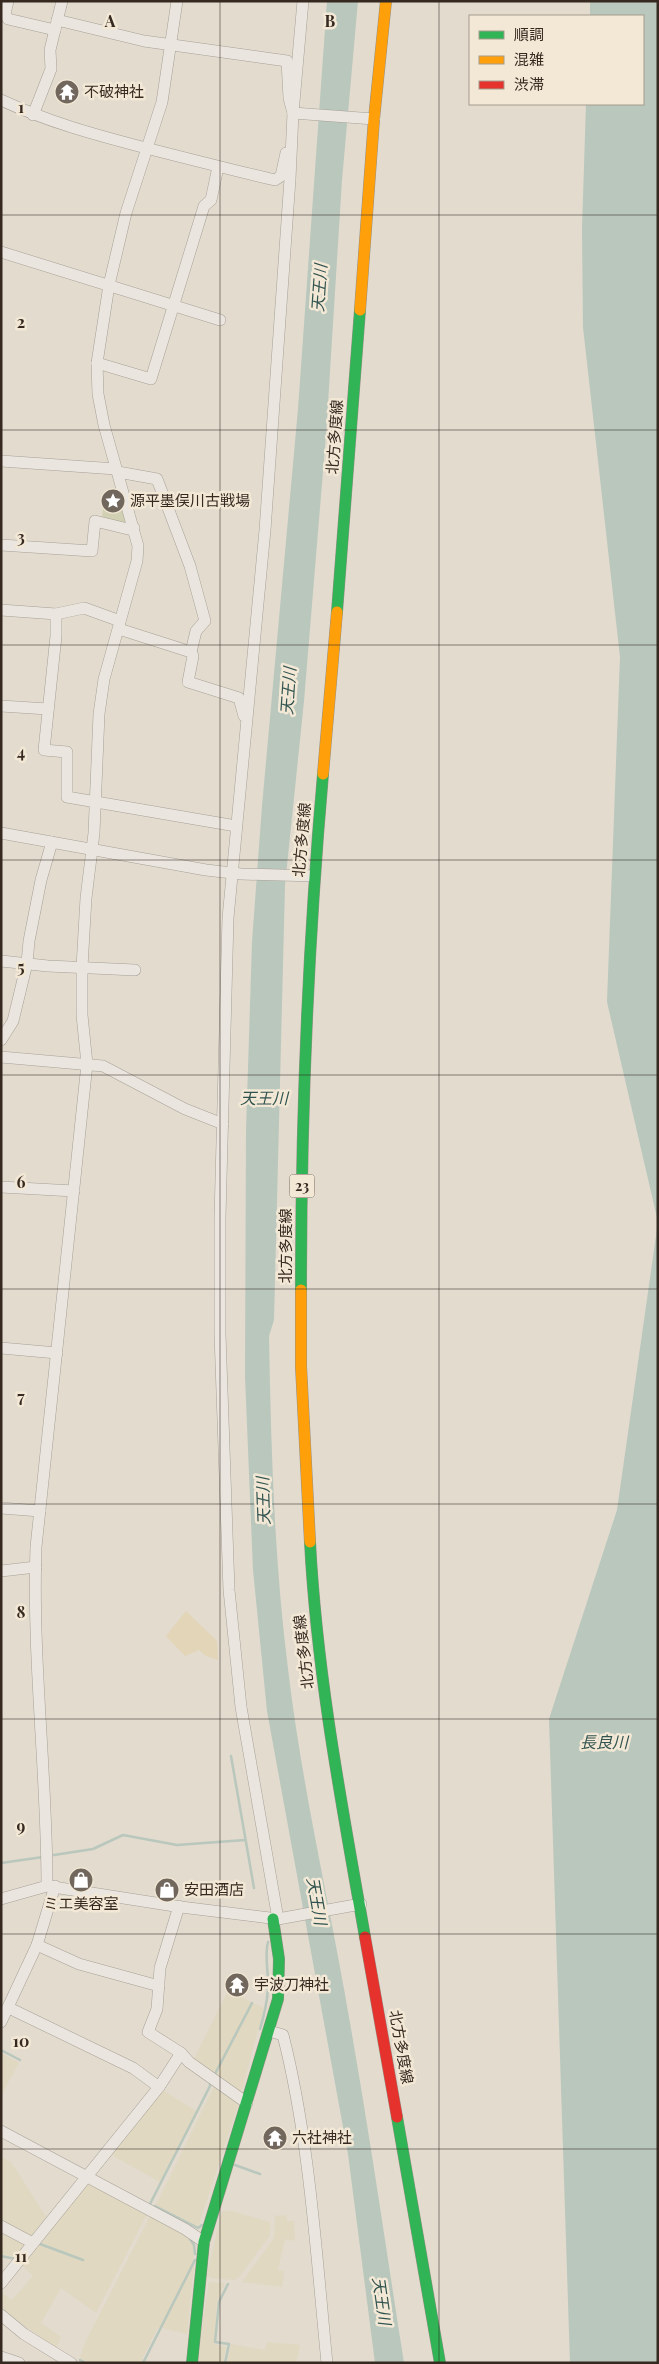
<svg xmlns="http://www.w3.org/2000/svg" width="659" height="2364" viewBox="0 0 659 2364" font-family="'Playfair Display','Noto Sans JP',serif">
  <style>
    .farmland { fill: #e0d8c0 }
    .green { fill: #d2d0b2 }
    .sand { fill: #e3d5b8 }
    .water { fill: #b9c7bd }
    .lines { fill: none; stroke-linecap: round; stroke-linejoin: round }
    .stream { stroke: #b9c7bd; stroke-width: 2.5 }
    .street-casing { stroke: #a7a097; stroke-width: 12 }
    .fast-casing { stroke: #979087; stroke-width: 12 }
    .slow-casing { stroke: #979087; stroke-width: 12 }
    .jam-casing { stroke: #979087; stroke-width: 12 }
    .street { stroke: #eae6df; stroke-width: 11 }
    .fast { stroke: #30b455; stroke-width: 11 }
    .slow { stroke: #ff9f0a; stroke-width: 11 }
    .jam { stroke: #e5322d; stroke-width: 11 }
    .grid { fill: none; stroke: #352920; stroke-width: 1; stroke-opacity: 0.55 }
    .labels { text-anchor: middle; stroke-width: 5; stroke-linejoin: round; paint-order: stroke }
    .shield { fill: #f2e8d5; stroke: #6e6256; stroke-width: 1 }
    .shield-label { font-size: 14px; font-weight: bold; fill: #352920 }
    .poi-label { font-size: 15px; fill: #352920; stroke: #f2e8d5; text-anchor: start }
    .street-label { font-size: 15px; fill: #352920; stroke: #f2e8d5 }
    .water-label { font-size: 16px; font-style: italic; fill: #31534f; stroke: #f2e8d5 }
    .grid-label { font-size: 16px; text-anchor: middle; font-weight: bold; fill: #352920; stroke: #f2e8d5; stroke-width: 5; stroke-linejoin: round; paint-order: stroke }
  </style>
  <rect width="100%" height="100%" fill="#e2dbce"/>
  <g class="farmland">
    <polygon points="228,1991 264,2008 242,2090 236,2091 193,2061"/>
    <polygon points="1,2053 19,2063 1,2095"/>
    <polygon points="214,2087 217,2087 233,2097 238,2105 198,2227 156,2205"/>
    <polygon points="161,2089 196,2111 160,2182 110,2154"/>
    <polygon points="1,2157 11,2162 48,2220 34,2238 1,2221"/>
    <polygon points="87,2183 147,2214 96,2313 61,2288 41,2323 61,2337 56,2348 1,2309 1,2293 12,2300 33,2276 21,2264"/>
    <polygon points="222,2211 231,2211 270,2222 270,2235 240,2276 234,2280 211,2278 207,2275"/>
    <polygon points="287,2215 287,2221 294,2221 295,2241 285,2239 278,2270 284,2271 282,2287 242,2282 274,2238 275,2216"/>
    <polygon points="150,2216 185,2235 193,2245 194,2265 187,2334 158,2327 142,2359 153,2363 90,2363 80,2358 85,2343"/>
    <polygon points="1,2228 29,2243 18,2257 1,2254"/>
    <polygon points="209,2282 225,2283 217,2302 214,2344 226,2347 223,2363 197,2363"/>
    <polygon points="267,2342 300,2345 296,2363 227,2363 231,2344 265,2350"/>
  </g>
  <polygon class="green" points="104,497 120,497 128,525 102,519"/>
  <polygon class="sand" points="186,1611 217,1641 218,1660 206,1656 199,1650 185,1656 166,1636"/>
  <g class="water">
    <path d="M327 1H358L342 180 326 435 304 701 285 885 274 1320 269 1336C271 1447 274 1558 288 1669 302 1788 330 1905 350 2023 370 2136 386 2249 404 2363H375L348 2154 267 1711 253 1570 245 1376 246 1131 252 942 262 806 298 409Z"/>
    <polygon points="590,1 658,1 658,2363 570,2363 549,1719 617,1510 658,1222 607,1002 620,657 583,327 582,229 586,104 643,104 643,16 590,16"/>
  </g>
  <g class="lines">
    <g class="stream">
      <polyline points="231,1756 254,1888"/>
      <polyline points="54,1855 93,1849 123,1835 177,1845 245,1840"/>
      <polyline points="1,1863 43,1857"/>
      <path d="M260 2029C264 2016 267 2002 268 1989 269 1974 264 1956 268 1942"/>
      <polyline points="1,2050 20,2060"/>
      <polyline points="215,2074 252,2003"/>
      <polyline points="235,2165 260,2174"/>
      <polyline points="150,2204 210,2086 210,2082"/>
      <polyline points="155,2206 198,2228 202,2225"/>
      <polyline points="190,2239 194,2245 195,2254"/>
      <polyline points="40,2244 83,2260"/>
      <polyline points="1,2256 16,2259"/>
      <polyline points="80,2360 86,2363"/>
      <polyline points="143,2363 195,2260"/>
      <polyline points="225,2363 229,2344 215,2342 219,2302 228,2284"/>
    </g>
    <defs>
      <g id="street">
        <polyline points="8,1 5,14 8,19 55,30"/>
        <polyline points="57,20 144,41 287,61 289,98 293,113 374,119"/>
        <path d="M1 100C48 122 96 135 146 148 189 159 232 170 275 180L281 176 286 153"/>
        <polyline points="33,115 51,69 50,50 62,1"/>
        <polyline points="1,252 220,320"/>
        <polyline points="97,363 151,379 204,206 211,200 218,167"/>
        <polyline points="1,461 116,469"/>
        <polyline points="118,472 157,479 190,566 205,621 196,631 191,652"/>
        <polyline points="1,545 92,551 95,521 128,529 134,528"/>
        <polyline points="1,610 56,614 84,608 120,621"/>
        <polyline points="56,614 56,636 44,750 67,752 67,797 236,826"/>
        <polyline points="119,629 191,652 193,656 188,682 239,698 244,716"/>
        <polyline points="1,706 48,709"/>
        <polyline points="1,833 206,870 241,874 314,876"/>
        <polyline points="1,961 48,966 135,970"/>
        <polyline points="1,1040 13,1021 27,963 29,941 41,880 52,842"/>
        <polyline points="1,1057 103,1066 185,1109 223,1124"/>
        <polyline points="1,1187 74,1191"/>
        <polyline points="1,1348 57,1353"/>
        <polyline points="1,1508 40,1511"/>
        <polyline points="1,1571 36,1567"/>
        <path d="M47 1886C47 1773 32 1660 36 1547L87 1064 82 1015V967L86 898 94 833 99 714 104 679 137 561 138 546 104 425 98 394 97 363 109 285 126 213 162 102 177 1"/>
        <polyline points="1,1899 47,1886 181,1907 278,1919 361,1904"/>
        <polyline points="179,1906 160,1968 157,2009 148,2032 181,2053"/>
        <polyline points="278,1919 241,1707 229,1590 220,1334 220,1217 228,918 265,530 290,179 293,113 303,1"/>
        <polyline points="37,1945 79,1964 159,1986"/>
        <polyline points="9,2008 133,2068 159,2087"/>
        <polyline points="1,2022 37,1945 55,1886"/>
        <path d="M269 2031 283 2035C310 2142 316 2253 327 2363"/>
        <polyline points="1,2131 185,2229 204,2242"/>
        <polyline points="1,2226 33,2243"/>
        <polyline points="1,2283 159,2087 181,2053 189,2062 247,2103"/>
        <polyline points="1,2315 24,2334 71,2363"/>
        <polyline points="1,2357 19,2363"/>
      </g>
      <g id="fast">
        <polyline points="337,612 360,310"/>
        <path d="M301 1290C301 1118 308 946 323 774"/>
        <path d="M310 1542C317 1676 342 1806 365 1937"/>
        <polyline points="397,2117 440,2363"/>
        <polyline points="192,2363 204,2242 278,1999 279,1959 273,1919"/>
      </g>
      <g id="slow">
        <polyline points="360,310 374,119 386,1"/>
        <polyline points="323,774 337,612"/>
        <polyline points="301,1290 301,1366 310,1542"/>
      </g>
      <polyline id="jam" points="365,1937 397,2117"/>
    </defs>
    <use href="#street" class="street-casing"/>
    <use href="#fast" class="fast-casing"/>
    <use href="#slow" class="slow-casing"/>
    <use href="#jam" class="jam-casing"/>
    <use href="#street" class="street"/>
    <use href="#fast" class="fast"/>
    <use href="#slow" class="slow"/>
    <use href="#jam" class="jam"/>
  </g>
  <path class="grid" d="M220 1V2363M439 1V2363M1 215H658M1 430H658M1 645H658M1 860H658M1 1075H658M1 1289H658M1 1504H658M1 1719H658M1 1934H658M1 2149H658"/>
  <defs>
    <symbol id="temple-disc" viewBox="-11 -11 22 22"><circle r="9.5" fill="#72675d" stroke="#f2e8d5"/><path d="M0-6L5-2H3V0L6.5 2.5H4V6H1.5V3h-3V6H-4V2.5H-6.5L-3 0V-2H-5Z" fill="#fff"/></symbol>
    <symbol id="sight-disc" viewBox="-11 -11 22 22"><circle r="9.5" fill="#72675d" stroke="#f2e8d5"/><path d="M0-6L1.8-2.2L6-1.7L2.9 1.2L3.7 5.4L0 3.3L-3.7 5.4L-2.9 1.2L-6-1.7L-1.8-2.2Z" fill="#fff"/></symbol>
    <symbol id="shop-disc" viewBox="-11 -11 22 22"><circle r="9.5" fill="#72675d" stroke="#f2e8d5"/><path d="M-5-2.5h2.3a2.7 3.5 0 0 1 5.4 0H5L5.5 6h-11ZM-1.5-2.5h3a1.5 2.3 0 0 0-3 0Z" fill="#fff"/></symbol>
  </defs>
  <g fill-rule="evenodd">
    <use href="#temple-disc" x="53" y="78" width="28" height="28"/>
    <use href="#sight-disc" x="99" y="487" width="28" height="28"/>
    <use href="#shop-disc" x="67" y="1866" width="28" height="28"/>
    <use href="#shop-disc" x="153" y="1876" width="28" height="28"/>
    <use href="#temple-disc" x="223" y="1971" width="28" height="28"/>
    <use href="#temple-disc" x="261" y="2124" width="28" height="28"/>
  </g>
  <g class="labels">
    <rect class="shield" x="289.5" y="1174.5" width="25" height="23" rx="4"/>
    <g class="shield-label">
      <text x="302" y="1191">23</text>
    </g>
    <g class="poi-label">
      <text x="84" y="97">不破神社</text>
      <text x="130" y="506">源平墨俣川古戦場</text>
      <text x="184" y="1895">安田酒店</text>
      <text x="81" y="1909" text-anchor="middle">ミエ美容室</text>
      <text x="254" y="1990">宇波刀神社</text>
      <text x="292" y="2143">六社神社</text>
    </g>
    <g class="street-label">
      <text transform="translate(335 437) rotate(-86)" y="5">北方多度線</text>
      <text transform="translate(302 840) rotate(-85)" y="5">北方多度線</text>
      <text transform="translate(286 1246) rotate(-90)" y="5">北方多度線</text>
      <text transform="translate(304 1652) rotate(-97)" y="5">北方多度線</text>
      <text transform="translate(401 2047) rotate(80)" y="5">北方多度線</text>
    </g>
    <g class="water-label">
      <text transform="translate(319 288) rotate(-86)" y="6">天王川</text>
      <text transform="translate(288 691) rotate(-86)" y="6">天王川</text>
      <text x="264" y="1104">天王川</text>
      <text transform="translate(263 1501) rotate(-92)" y="6">天王川</text>
      <text x="604" y="1748">長良川</text>
      <text transform="translate(317 1901) rotate(80)" y="6">天王川</text>
      <text transform="translate(382 2301) rotate(82)" y="6">天王川</text>
    </g>
  </g>
  <g class="grid-label">
    <text x="110" y="27">A</text>
    <text x="330" y="27">B</text>
    <text x="21" y="113">1</text>
    <text x="21" y="328">2</text>
    <text x="21" y="543">3</text>
    <text x="21" y="758">4</text>
    <text x="21" y="973">5</text>
    <text x="21" y="1188">6</text>
    <text x="21" y="1403">7</text>
    <text x="21" y="1618">8</text>
    <text x="21" y="1832">9</text>
    <text x="21" y="2047">10</text>
    <text x="21" y="2262">11</text>
  </g>
  <rect width="659" height="2364" fill="none" stroke="#352920" stroke-width="5"/>
  <rect x="469" y="15" width="175" height="90" fill="#f2e8d5" stroke="#a69c8d"/>
  <rect x="479" y="31" width="25" height="8" fill="#30b455" stroke="#a69c8d"/>
  <text x="514" y="40" font-size="15" fill="#352920">順調</text>
  <rect x="479" y="56" width="25" height="8" fill="#ff9f0a" stroke="#a69c8d"/>
  <text x="514" y="65" font-size="15" fill="#352920">混雑</text>
  <rect x="479" y="81" width="25" height="8" fill="#e5322d" stroke="#a69c8d"/>
  <text x="514" y="90" font-size="15" fill="#352920">渋滞</text>
</svg>
